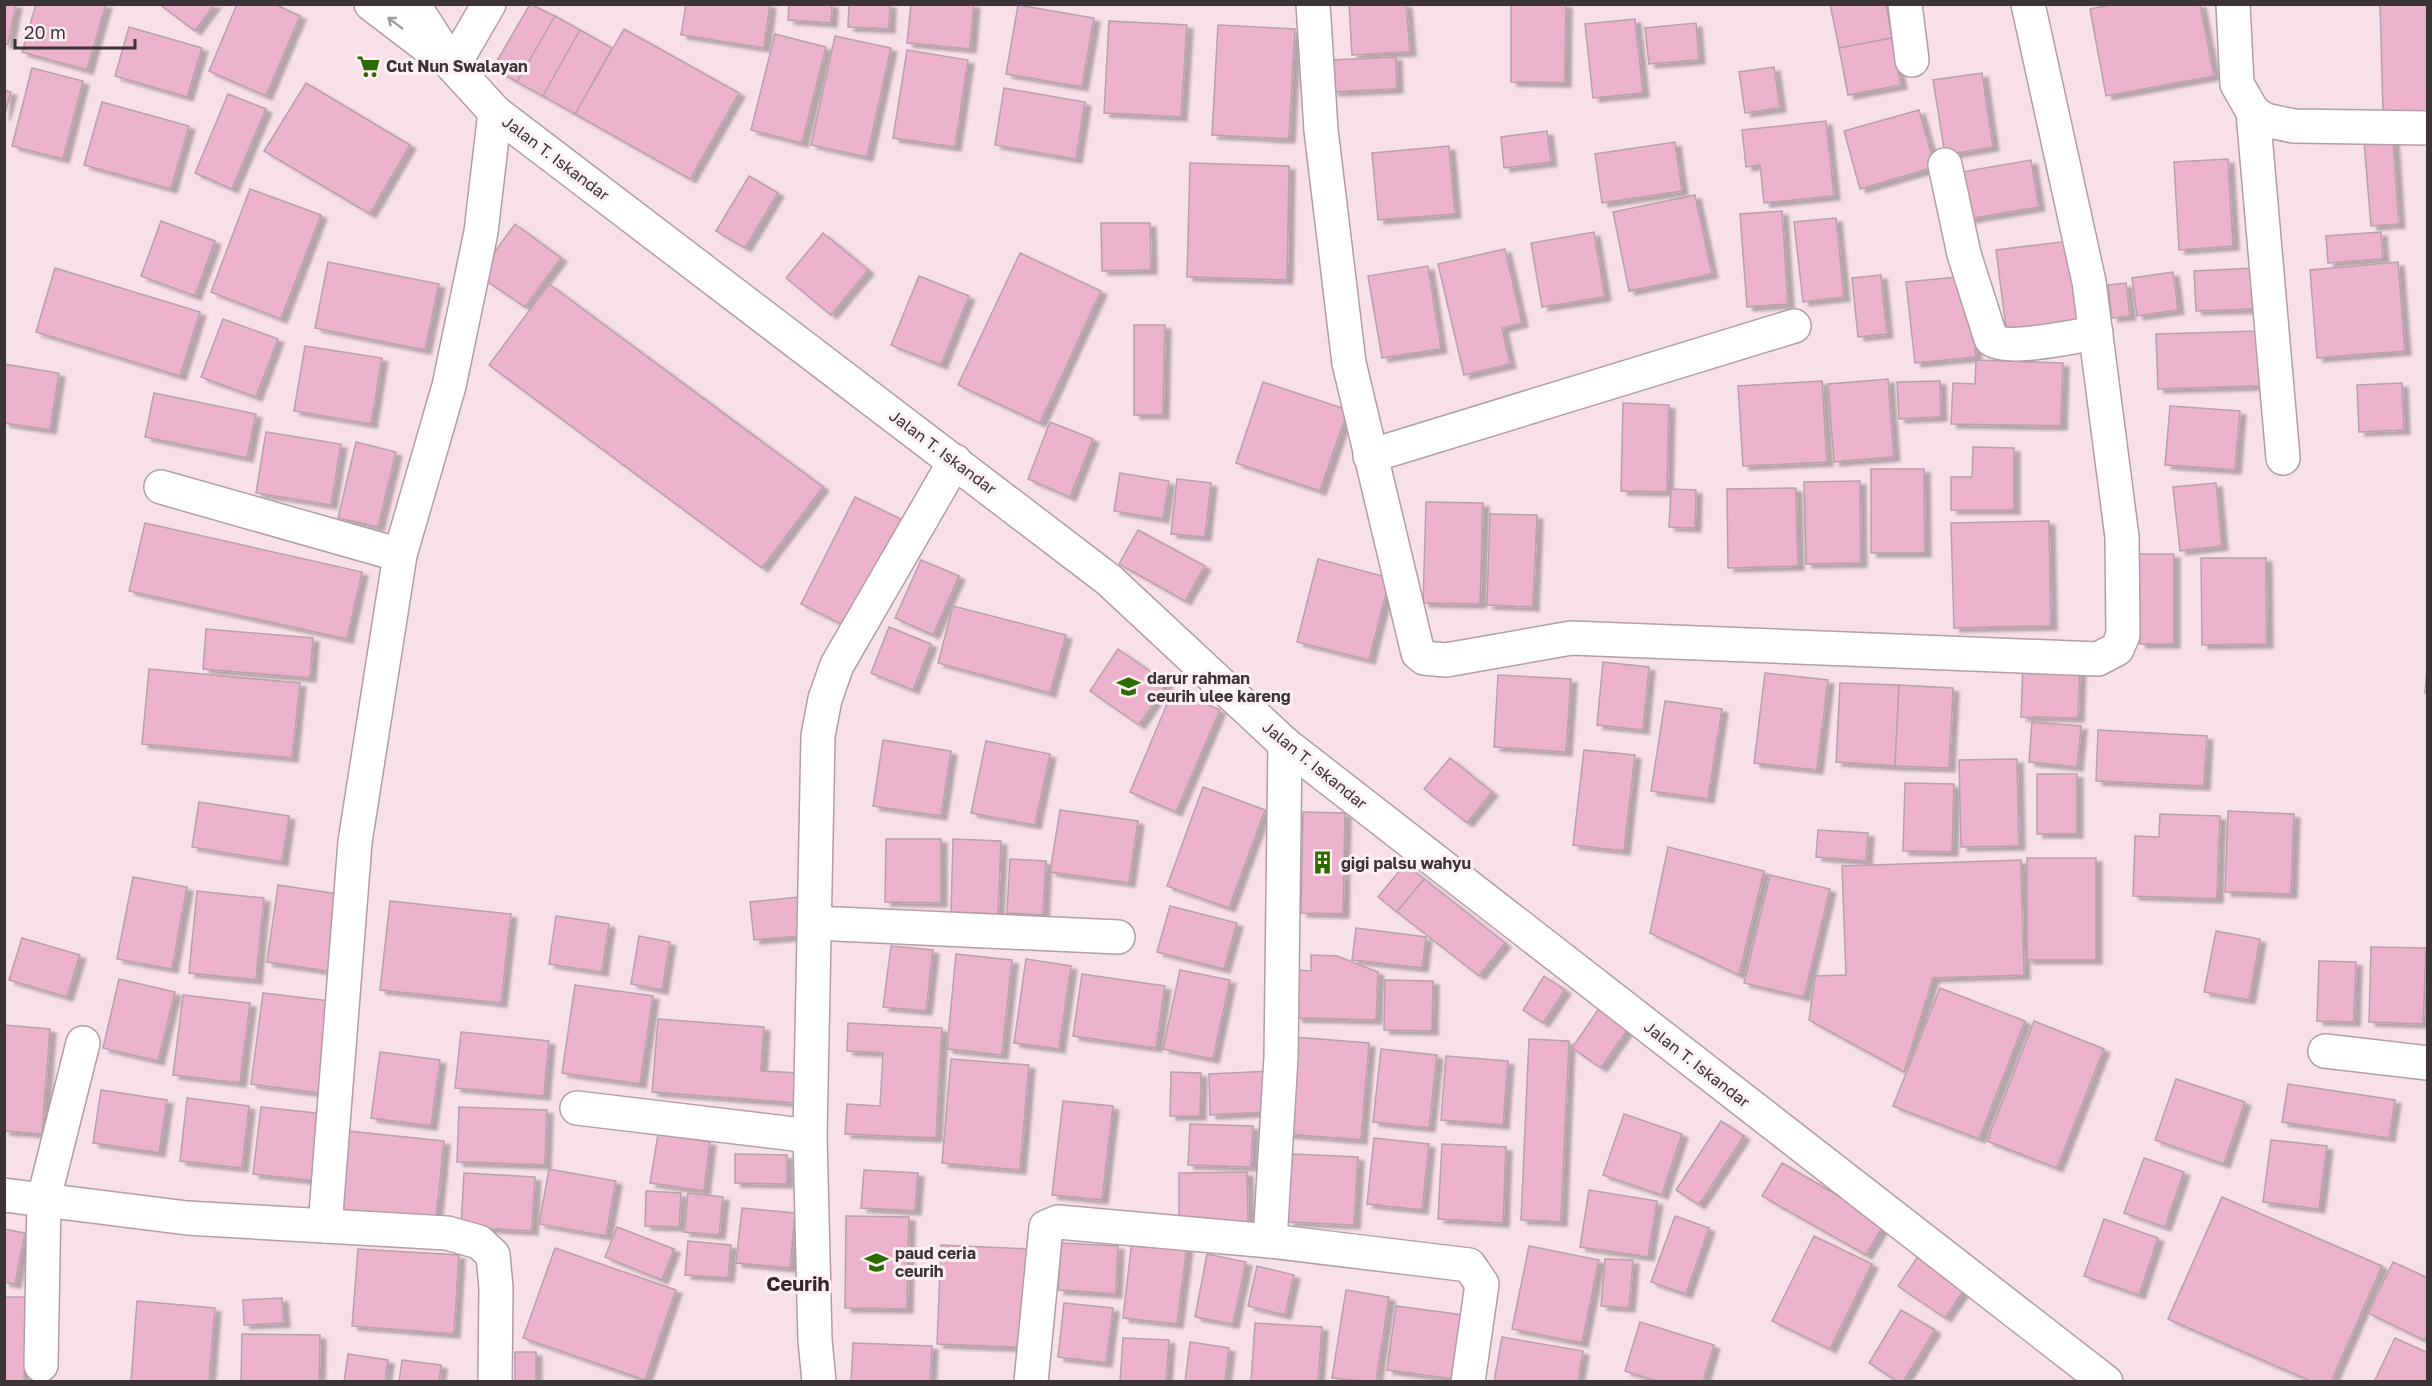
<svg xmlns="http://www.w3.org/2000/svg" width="2432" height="1386" viewBox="0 0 2432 1386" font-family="'Golos Text',sans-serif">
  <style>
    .building { fill: #edb2cb; stroke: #b7a1aa; stroke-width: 1.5; filter: url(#shadow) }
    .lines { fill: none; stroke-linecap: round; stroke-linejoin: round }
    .minor-casing { stroke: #b39da6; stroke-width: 36 }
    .minor { stroke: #fff; stroke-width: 33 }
    .oneway { stroke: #9e999b }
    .labels { text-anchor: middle; stroke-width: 6; stroke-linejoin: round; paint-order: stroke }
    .poi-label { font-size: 16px; font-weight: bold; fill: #3c3337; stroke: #fff0f5; text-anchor: start }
    .street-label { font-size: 16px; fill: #3c3337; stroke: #fff0f5 }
    .quarter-label { font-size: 20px; font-weight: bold; fill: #36252c; stroke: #fff0f5 }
  </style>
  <defs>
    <filter id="shadow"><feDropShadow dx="6" dy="4" stdDeviation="1.5" flood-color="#0004"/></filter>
  </defs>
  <rect width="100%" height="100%" fill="#f8e0e9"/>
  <g class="building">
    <polygon points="4,4 16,4 8,44 4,44"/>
    <polygon points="36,4 106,4 87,70 22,52"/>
    <polygon points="159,4 215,4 195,31"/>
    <polygon points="237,4 274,4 300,16 266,96 209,71"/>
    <polygon points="530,4 555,16 517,82 493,68"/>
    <polygon points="686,4 770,4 764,48 681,35"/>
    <polygon points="789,4 832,4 831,23 788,20"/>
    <polygon points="849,4 890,4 889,29 848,27"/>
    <polygon points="911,4 974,4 970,49 907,43"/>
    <polygon points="1349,4 1406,4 1410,52 1352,55"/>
    <polygon points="1511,4 1566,4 1565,83 1511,82"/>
    <polygon points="1830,4 1886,4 1892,38 1839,48"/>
    <polygon points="2115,4 2200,4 2214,76 2106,96 2090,9"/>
    <polygon points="2380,4 2428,4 2428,111 2383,112"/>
    <polygon points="1018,5 1094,18 1082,87 1006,74"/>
    <polygon points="555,16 580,30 543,96 517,82"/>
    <polygon points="1635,19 1643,93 1593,98 1585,24"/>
    <polygon points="1109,21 1187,25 1181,117 1104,113"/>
    <polygon points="1696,23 1699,60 1649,64 1645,28"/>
    <polygon points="1218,25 1295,29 1289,139 1212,135"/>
    <polygon points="129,27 202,48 187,97 115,76"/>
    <polygon points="624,29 739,93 690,179 575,114"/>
    <polygon points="580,30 612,48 575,114 543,96"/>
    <polygon points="775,34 826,47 802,143 751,130"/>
    <polygon points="835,36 891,48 867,157 811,145"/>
    <polygon points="1892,38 1901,85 1848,95 1839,48"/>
    <polygon points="907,50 968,60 955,147 893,138"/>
    <polygon points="1396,57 1397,89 1333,92 1331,60"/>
    <polygon points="1774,67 1780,108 1745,113 1739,72"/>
    <polygon points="32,68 83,81 63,159 12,146"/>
    <polygon points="1982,73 1993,147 1945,155 1933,80"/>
    <polygon points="306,83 410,145 370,214 264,151"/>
    <polygon points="1004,88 1085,102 1076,159 995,145"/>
    <polygon points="4,90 11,92 4,117"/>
    <polygon points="228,94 266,109 232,189 195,173"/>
    <polygon points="102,102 189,126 171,189 84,165"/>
    <polygon points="1919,110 1935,167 1860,189 1844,131"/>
    <polygon points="1826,121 1834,196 1764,203 1760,165 1746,167 1742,130"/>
    <polygon points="1547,131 1551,162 1504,168 1501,137"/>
    <polygon points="2393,139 2399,224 2371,226 2364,141"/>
    <polygon points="1675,142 1682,191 1602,203 1595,154"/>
    <polygon points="1449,146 1455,214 1378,220 1372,153"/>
    <polygon points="2228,159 2233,246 2179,250 2174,162"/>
    <polygon points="2031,160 2039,207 1969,219 1961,172"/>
    <polygon points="1190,163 1289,166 1287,280 1187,277"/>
    <polygon points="749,176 778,193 745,248 716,231"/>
    <polygon points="250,189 321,215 281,319 211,292"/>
    <polygon points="1695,195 1712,274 1629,291 1613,212"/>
    <polygon points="1782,211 1788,304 1747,307 1740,214"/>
    <polygon points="1836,218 1844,297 1803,302 1794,222"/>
    <polygon points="161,221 215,241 195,296 141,276"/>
    <polygon points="1101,223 1150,223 1151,270 1102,271"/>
    <polygon points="515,224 561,258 525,307 478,275"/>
    <polygon points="1594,232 1605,297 1542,307 1531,243"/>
    <polygon points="2381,232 2383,259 2328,263 2326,236"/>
    <polygon points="823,233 868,270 831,315 786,278"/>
    <polygon points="2070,241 2081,325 2007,335 1996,250"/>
    <polygon points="1505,249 1522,323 1502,328 1510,364 1464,375 1438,264"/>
    <polygon points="1020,253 1101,291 1040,423 958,385"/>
    <polygon points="328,262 439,284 425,350 315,328"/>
    <polygon points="2398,262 2405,351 2317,358 2310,270"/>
    <polygon points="1428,266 1441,349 1382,358 1368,276"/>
    <polygon points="55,268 200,312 180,376 36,332"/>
    <polygon points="2254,268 2256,309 2196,311 2194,271"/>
    <polygon points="2173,272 2178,310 2137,316 2132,278"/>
    <polygon points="1881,275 1887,334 1858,337 1852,278"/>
    <polygon points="919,276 969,296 941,365 891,345"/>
    <polygon points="1967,276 1976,357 1915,363 1906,282"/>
    <polygon points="2126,283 2130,316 2112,318 2108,285"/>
    <polygon points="549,284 823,487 762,568 489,365"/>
    <polygon points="223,319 278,339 256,397 201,377"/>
    <polygon points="1134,325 1165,325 1163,415 1134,415"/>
    <polygon points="2259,331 2261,386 2158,389 2156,334"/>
    <polygon points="305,346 382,358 371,424 294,411"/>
    <polygon points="1976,360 2063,363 2061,426 1951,424 1953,383 1975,384"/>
    <polygon points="4,364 59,373 50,430 4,423"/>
    <polygon points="1888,379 1894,457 1834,462 1828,384"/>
    <polygon points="1822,381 1827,462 1743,466 1738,386"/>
    <polygon points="1940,381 1941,417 1899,419 1897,382"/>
    <polygon points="1263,382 1348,410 1320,491 1236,463"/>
    <polygon points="2402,383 2404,430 2359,432 2357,385"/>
    <polygon points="154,393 256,414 247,458 145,437"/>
    <polygon points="1623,403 1669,405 1667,492 1621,491"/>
    <polygon points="2170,406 2240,411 2235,470 2165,465"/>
    <polygon points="1050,422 1093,439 1070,497 1028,479"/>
    <polygon points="266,432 341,444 331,505 256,493"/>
    <polygon points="356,442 396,452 378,527 338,518"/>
    <polygon points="1973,447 2014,448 2014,510 1951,510 1951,477 1972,477"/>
    <polygon points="1871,469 1924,469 1925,553 1871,553"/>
    <polygon points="1120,473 1169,481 1163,519 1114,511"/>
    <polygon points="1177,479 1211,483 1205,537 1171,534"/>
    <polygon points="1860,481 1861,563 1806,564 1804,482"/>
    <polygon points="2216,483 2222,546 2180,551 2173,487"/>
    <polygon points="1796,488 1798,566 1728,568 1727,489"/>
    <polygon points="1671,489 1696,490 1695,528 1669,527"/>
    <polygon points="855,497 905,521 851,629 801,604"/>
    <polygon points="1426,502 1483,503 1480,604 1423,603"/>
    <polygon points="1490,514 1537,515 1533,607 1487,605"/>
    <polygon points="2049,521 2051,626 1954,628 1951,523"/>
    <polygon points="145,523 362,572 347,639 129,591"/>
    <polygon points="1138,530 1205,566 1185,601 1119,564"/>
    <polygon points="2138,554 2174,554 2174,644 2140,644"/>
    <polygon points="2201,558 2266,558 2267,644 2202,645"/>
    <polygon points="1318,559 1390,578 1369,660 1297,642"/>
    <polygon points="921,560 959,576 933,635 895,618"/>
    <polygon points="953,606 1066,635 1050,693 938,663"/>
    <polygon points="889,627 931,644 913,690 871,673"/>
    <polygon points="206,629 313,638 310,678 203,669"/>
    <polygon points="1118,649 1167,683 1139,725 1090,691"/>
    <polygon points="2428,651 2428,693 2425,693"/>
    <polygon points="1603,662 1649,667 1643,730 1597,725"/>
    <polygon points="2023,663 2080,665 2078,718 2021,717"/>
    <polygon points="149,669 300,683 292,758 142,744"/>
    <polygon points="1765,673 1828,680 1817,770 1754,763"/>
    <polygon points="1498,675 1571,679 1566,752 1494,747"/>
    <polygon points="1840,683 1899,685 1895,766 1836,762"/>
    <polygon points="1899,685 1953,688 1949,768 1895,766"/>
    <polygon points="1173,690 1220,710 1176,812 1130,792"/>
    <polygon points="1665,701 1722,709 1708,799 1651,791"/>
    <polygon points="2032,722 2081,726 2077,767 2029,762"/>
    <polygon points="2098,730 2207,736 2204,786 2096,781"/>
    <polygon points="883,740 951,751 941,816 873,806"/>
    <polygon points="986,741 1050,754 1035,825 971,813"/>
    <polygon points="1584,750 1635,755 1624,851 1573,845"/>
    <polygon points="1450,758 1492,792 1467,823 1424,789"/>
    <polygon points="2017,759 2019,846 1961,847 1959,760"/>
    <rect x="2037" y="774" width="40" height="60"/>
    <polygon points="1905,783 1954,784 1952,852 1903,851"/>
    <polygon points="1203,787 1265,810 1229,908 1167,886"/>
    <polygon points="199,802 289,816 282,862 192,847"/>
    <polygon points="1060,810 1138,821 1129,883 1050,872"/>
    <polygon points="2228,811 2294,814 2291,894 2225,892"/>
    <polygon points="1303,812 1345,813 1343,914 1301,913"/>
    <polygon points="2160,814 2220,816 2217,899 2133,896 2135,836 2159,837"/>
    <polygon points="1818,830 1868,833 1866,861 1816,857"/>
    <polygon points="886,839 941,839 941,903 885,902"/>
    <polygon points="953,839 1001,841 998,914 951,912"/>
    <polygon points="1668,847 1764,871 1739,975 1650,933"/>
    <rect x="2027" y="858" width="69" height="102"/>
    <polygon points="1010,859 1046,861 1043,915 1007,913"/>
    <polygon points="2021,860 2024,975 1933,978 1904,1072 1809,1020 1815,976 1846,975 1842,866"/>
    <polygon points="1405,864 1424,879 1397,912 1378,897"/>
    <polygon points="1770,875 1830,889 1804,997 1744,983"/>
    <polygon points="133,877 187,887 172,969 117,959"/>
    <polygon points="1424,879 1505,943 1479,976 1397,912"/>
    <polygon points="278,885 345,895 334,972 267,962"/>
    <polygon points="197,891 264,898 256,980 189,973"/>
    <polygon points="799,897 802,936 754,940 750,902"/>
    <polygon points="390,901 511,914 501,1003 380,990"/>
    <polygon points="1170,906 1237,923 1224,969 1157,952"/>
    <polygon points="556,916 609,924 602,972 549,964"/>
    <polygon points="1356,928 1426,937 1422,968 1352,960"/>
    <polygon points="2216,931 2260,939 2249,1000 2204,992"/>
    <polygon points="639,936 670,942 662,990 631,984"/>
    <polygon points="22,938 80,955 67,997 9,980"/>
    <polygon points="891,946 933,950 926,1011 883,1007"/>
    <polygon points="2371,947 2426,948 2423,1024 2369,1022"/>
    <polygon points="956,954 1012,960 1002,1055 947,1049"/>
    <polygon points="1311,955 1337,956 1378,972 1376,1020 1296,1018 1297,970 1311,971"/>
    <polygon points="1026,959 1071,966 1059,1049 1014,1043"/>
    <polygon points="2319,961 2356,962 2354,1022 2317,1021"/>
    <polygon points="1180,970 1230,980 1213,1059 1163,1049"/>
    <polygon points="1082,974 1165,986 1156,1048 1073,1036"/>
    <polygon points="1544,976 1565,990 1543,1023 1523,1010"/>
    <polygon points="119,979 175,992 158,1061 103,1048"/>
    <polygon points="1385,980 1433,981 1432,1031 1384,1030"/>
    <polygon points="575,985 653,996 640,1084 562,1073"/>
    <polygon points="1940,988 2025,1021 1979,1139 1893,1106"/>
    <polygon points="263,993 330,1001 318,1093 251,1084"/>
    <polygon points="183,995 250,1003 240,1083 173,1075"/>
    <polygon points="1600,1007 1629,1027 1601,1068 1572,1048"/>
    <polygon points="658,1019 764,1027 761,1071 800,1073 797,1103 652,1092"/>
    <polygon points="2034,1021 2104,1049 2057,1168 1987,1141"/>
    <polygon points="848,1023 942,1028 936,1138 845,1134 847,1104 880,1106 883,1053 847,1051"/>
    <polygon points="4,1025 50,1029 42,1134 4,1131"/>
    <polygon points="461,1032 549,1041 544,1096 455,1088"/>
    <polygon points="1294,1037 1369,1043 1361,1140 1286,1134"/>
    <polygon points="1529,1039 1569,1041 1561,1222 1521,1220"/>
    <polygon points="1381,1049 1437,1055 1429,1128 1373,1122"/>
    <polygon points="380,1052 440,1060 431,1126 371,1118"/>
    <polygon points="1446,1056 1508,1061 1503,1125 1441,1120"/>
    <polygon points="951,1059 1029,1065 1020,1170 942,1163"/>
    <polygon points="1272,1071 1274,1112 1210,1115 1209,1074"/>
    <polygon points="1171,1072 1201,1073 1200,1116 1170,1116"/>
    <polygon points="2176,1079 2245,1102 2224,1164 2155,1140"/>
    <polygon points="2288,1084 2395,1100 2389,1138 2282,1122"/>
    <polygon points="101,1090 167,1100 159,1153 93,1143"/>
    <polygon points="187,1098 249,1106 242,1168 180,1161"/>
    <polygon points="1063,1101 1113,1106 1102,1200 1052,1195"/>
    <polygon points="261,1107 324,1114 316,1181 253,1174"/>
    <polygon points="459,1107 547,1110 545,1165 457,1162"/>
    <polygon points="1624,1114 1682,1134 1662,1195 1603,1175"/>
    <polygon points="1721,1121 1744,1136 1699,1205 1676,1190"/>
    <polygon points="1190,1124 1253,1126 1251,1167 1188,1165"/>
    <polygon points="348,1131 444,1141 436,1220 340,1210"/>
    <polygon points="658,1134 710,1142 704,1191 650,1183"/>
    <polygon points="1374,1138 1429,1144 1422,1210 1367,1204"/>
    <polygon points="2271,1140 2327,1146 2319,1209 2263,1202"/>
    <polygon points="1442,1144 1506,1147 1503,1223 1438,1219"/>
    <polygon points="735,1154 787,1155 787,1184 735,1183"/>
    <polygon points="1292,1154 1358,1157 1354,1225 1288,1222"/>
    <polygon points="2144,1158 2184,1172 2165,1227 2124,1213"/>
    <polygon points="1782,1163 1885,1223 1866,1255 1762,1196"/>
    <polygon points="549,1169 616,1181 606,1236 539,1224"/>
    <polygon points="864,1170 918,1173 915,1211 861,1208"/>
    <polygon points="1247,1172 1248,1225 1179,1226 1179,1173"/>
    <polygon points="464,1173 535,1177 532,1231 461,1227"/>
    <polygon points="1589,1190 1657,1201 1648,1257 1580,1247"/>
    <polygon points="646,1191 681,1193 679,1227 645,1226"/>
    <polygon points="688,1193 723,1197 719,1235 684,1232"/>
    <polygon points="2222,1197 2382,1266 2331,1382 2313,1382 2168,1319"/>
    <polygon points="742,1208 795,1213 790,1268 736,1263"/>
    <polygon points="846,1216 909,1217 907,1309 845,1308"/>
    <polygon points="1675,1216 1709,1228 1686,1294 1651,1282"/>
    <polygon points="2104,1219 2158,1238 2139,1295 2084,1276"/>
    <polygon points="617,1227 674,1249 662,1280 605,1257"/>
    <polygon points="4,1229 25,1233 15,1284 4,1282"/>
    <polygon points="1814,1236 1872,1264 1830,1349 1772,1321"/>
    <polygon points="1132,1240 1187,1247 1177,1324 1123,1318"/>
    <polygon points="688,1241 731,1245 728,1278 685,1275"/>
    <polygon points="1061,1243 1118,1246 1116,1294 1058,1290"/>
    <polygon points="941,1245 1031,1249 1028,1348 937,1344"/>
    <polygon points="1529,1246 1599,1260 1582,1343 1512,1329"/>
    <polygon points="555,1248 676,1290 645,1380 523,1338"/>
    <polygon points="358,1249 459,1255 454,1334 352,1326"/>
    <polygon points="1207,1254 1246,1262 1233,1324 1195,1317"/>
    <polygon points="1919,1255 1967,1286 1945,1318 1898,1286"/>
    <polygon points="1605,1259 1633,1260 1629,1308 1601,1306"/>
    <polygon points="2393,1262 2428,1278 2428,1334 2424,1340 2368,1313"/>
    <polygon points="1257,1266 1294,1275 1285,1315 1248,1306"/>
    <polygon points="1346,1290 1389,1297 1376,1382 1332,1378"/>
    <polygon points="4,1297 26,1297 24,1382 4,1382"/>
    <polygon points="282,1298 284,1323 244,1325 243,1300"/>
    <polygon points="137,1301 215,1308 209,1382 131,1382"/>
    <polygon points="1064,1303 1113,1308 1106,1363 1058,1357"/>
    <polygon points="1396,1306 1464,1315 1454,1379 1387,1370"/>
    <polygon points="1901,1310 1935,1330 1903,1382 1898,1382 1869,1363"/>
    <polygon points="1640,1322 1714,1345 1703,1382 1660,1382 1625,1371"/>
    <polygon points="1255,1323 1322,1327 1318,1382 1251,1382"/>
    <polygon points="242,1334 320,1335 319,1382 241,1382"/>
    <polygon points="1502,1337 1583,1351 1578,1382 1494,1382"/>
    <polygon points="1123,1338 1169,1340 1166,1382 1120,1382"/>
    <polygon points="2395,1338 2428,1353 2428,1382 2374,1382"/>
    <polygon points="1190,1342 1229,1348 1225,1382 1185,1382"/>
    <polygon points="853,1343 932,1346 930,1382 851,1382"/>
    <rect x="515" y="1352" width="21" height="30"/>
    <polygon points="348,1354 388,1360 385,1382 344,1382"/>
    <polygon points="402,1360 441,1365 439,1382 399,1382"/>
  </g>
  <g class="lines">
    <defs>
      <g id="minor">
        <polyline points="371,4 434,52"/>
        <polyline points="413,4 453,66 495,112 1109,580 1285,744 2106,1382"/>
        <polyline points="1313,4 1321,130 1349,363 1418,653 1424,658 1446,660 1571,638 2098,659 2117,649 2123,635 2122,537 2089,282 2028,4"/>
        <polyline points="1905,4 1912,60"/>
        <polyline points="2233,4 2237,84 2253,112 2265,120 2294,126 2428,128"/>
        <polyline points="453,66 489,4"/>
        <polyline points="2253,112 2283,458"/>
        <path d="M1945 165 1964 254 1991 339C2007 352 2074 336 2096 333"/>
        <polyline points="1370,456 1794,326"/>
        <polyline points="161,487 400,555"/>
        <polyline points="815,923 1118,937"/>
        <polyline points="2325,1051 2428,1063"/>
        <polyline points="577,1108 810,1136"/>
        <polyline points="4,1195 187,1218 447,1233 479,1242 493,1255 496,1288 495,1382"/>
        <polyline points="325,1226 355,842 400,555 449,386 481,232 495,112"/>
        <polyline points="1270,1241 1281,1057 1285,744"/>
        <polyline points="41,1365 44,1198 83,1043"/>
        <polyline points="819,1382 815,1340 810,1136 818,736 825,699 837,665 955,461"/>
        <polyline points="1031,1382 1046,1227 1058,1222 1270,1241 1469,1265 1482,1284 1468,1382"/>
      </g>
    </defs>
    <use href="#minor" class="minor-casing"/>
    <use href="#minor" class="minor"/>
  </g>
  <defs><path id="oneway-shaft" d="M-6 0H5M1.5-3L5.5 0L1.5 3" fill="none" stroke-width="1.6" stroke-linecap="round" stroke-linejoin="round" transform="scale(1.5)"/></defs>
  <use class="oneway" href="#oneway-shaft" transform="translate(395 23) rotate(-143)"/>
  <defs>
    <symbol id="supermarket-bare" viewBox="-9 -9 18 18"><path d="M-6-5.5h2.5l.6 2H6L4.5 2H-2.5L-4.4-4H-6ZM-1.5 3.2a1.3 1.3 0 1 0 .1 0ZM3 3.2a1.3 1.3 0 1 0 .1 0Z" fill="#2a6c00" stroke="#fff0f5" stroke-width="2.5" paint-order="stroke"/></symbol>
    <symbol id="school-bare" viewBox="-9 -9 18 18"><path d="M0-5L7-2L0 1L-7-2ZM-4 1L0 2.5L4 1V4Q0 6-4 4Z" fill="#2a6c00" stroke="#fff0f5" stroke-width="2.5" paint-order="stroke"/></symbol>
    <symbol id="building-bare" viewBox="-9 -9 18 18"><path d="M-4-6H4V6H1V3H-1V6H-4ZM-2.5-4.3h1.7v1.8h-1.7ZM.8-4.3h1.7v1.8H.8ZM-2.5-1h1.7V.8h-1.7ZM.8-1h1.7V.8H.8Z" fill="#2a6c00" stroke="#fff0f5" stroke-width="2.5" paint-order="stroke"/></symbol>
  </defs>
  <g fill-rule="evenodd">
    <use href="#supermarket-bare" x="352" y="50" width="33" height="33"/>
    <use href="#school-bare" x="1112" y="670" width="33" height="33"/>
    <use href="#building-bare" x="1306" y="846" width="33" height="33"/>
    <use href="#school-bare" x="860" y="1246" width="33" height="33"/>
  </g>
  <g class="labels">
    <g class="poi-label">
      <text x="386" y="72">Cut Nun Swalayan</text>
      <text x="1147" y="684">darur rahman<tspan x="1147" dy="18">ceurih ulee kareng</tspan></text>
      <text x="1341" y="869">gigi palsu wahyu</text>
      <text x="895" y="1259">paud ceria<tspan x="895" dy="18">ceurih</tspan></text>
    </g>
    <g class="street-label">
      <text transform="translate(556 158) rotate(37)" y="6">Jalan T. Iskandar</text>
      <text transform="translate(943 452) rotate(37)" y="6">Jalan T. Iskandar</text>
      <text transform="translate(1315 765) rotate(39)" y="6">Jalan T. Iskandar</text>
      <text transform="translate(1697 1064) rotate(38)" y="6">Jalan T. Iskandar</text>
    </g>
    <g class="quarter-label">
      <text x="798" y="1291">Ceurih</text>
    </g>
  </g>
  <rect width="2432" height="1386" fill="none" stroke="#3c3337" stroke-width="12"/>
  <path d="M15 39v9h120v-9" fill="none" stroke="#3c3337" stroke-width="3"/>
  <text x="24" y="39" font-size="18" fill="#3c3337" stroke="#fff0f5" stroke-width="4.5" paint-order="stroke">20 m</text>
</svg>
